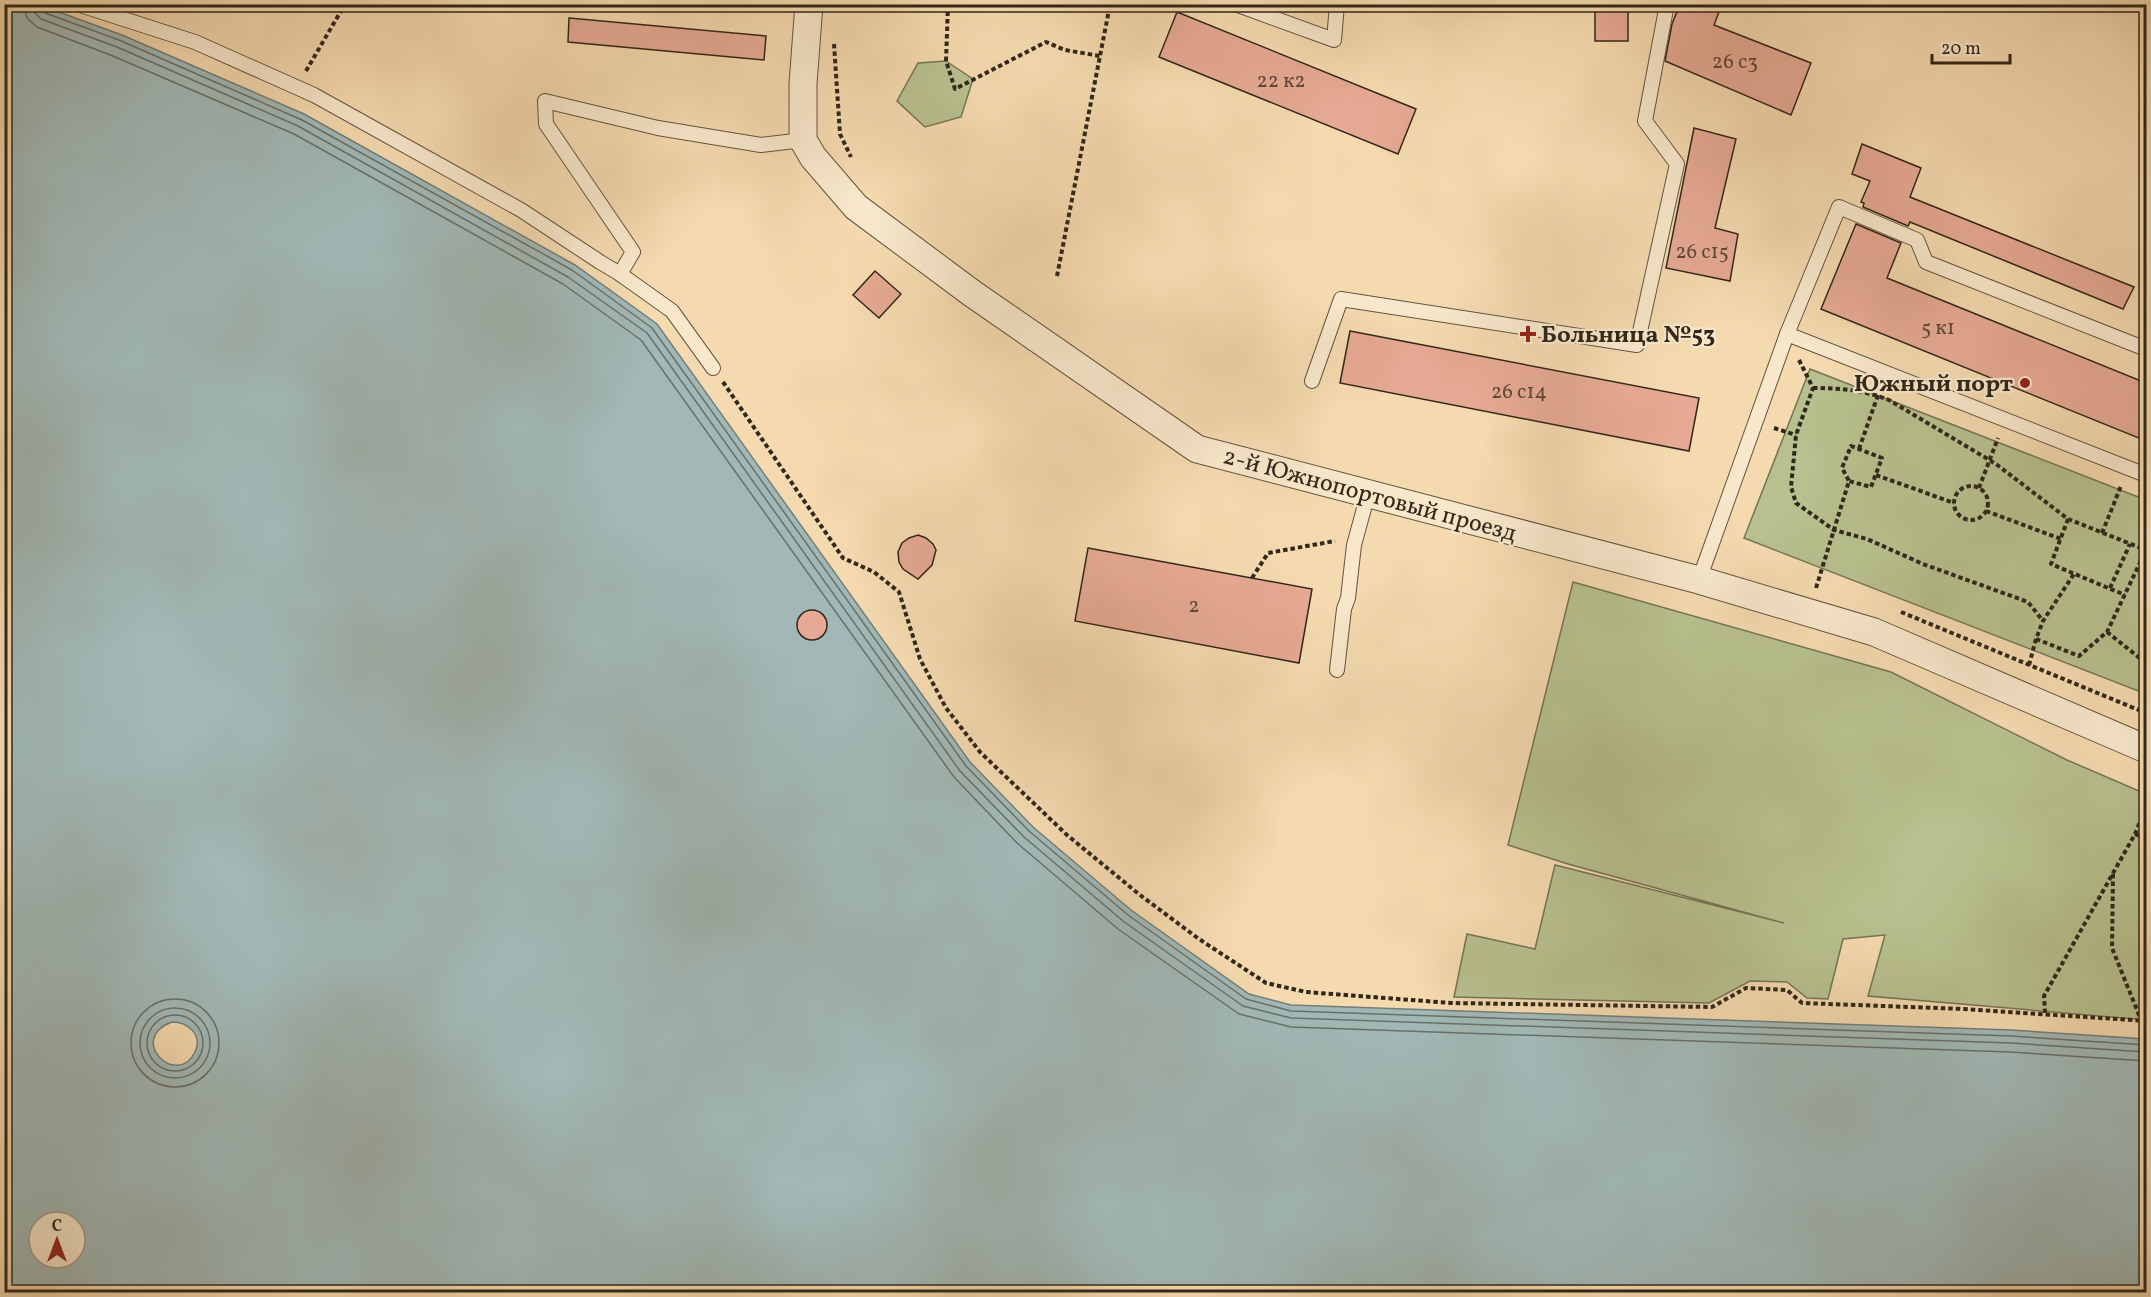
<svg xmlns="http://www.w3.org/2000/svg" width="2151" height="1297" viewBox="0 0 2151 1297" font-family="Vollkorn,serif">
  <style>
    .green { fill: #b7c08e; stroke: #747454; stroke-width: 1.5 }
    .water { fill: #a1b8b6; stroke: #747e78; stroke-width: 1.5; fill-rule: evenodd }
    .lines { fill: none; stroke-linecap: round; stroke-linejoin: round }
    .shore { stroke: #697068; stroke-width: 1.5 }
    .building { fill: #e6a993; stroke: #31271a; stroke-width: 1.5 }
    .service-casing { stroke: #62543f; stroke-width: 16 }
    .minor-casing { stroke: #62543f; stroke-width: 29 }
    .path { stroke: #31271a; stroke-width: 4; stroke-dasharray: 4.5 3; stroke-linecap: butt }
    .service { stroke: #f8e7cb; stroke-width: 14 }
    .minor { stroke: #f8e7cb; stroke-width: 27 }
    .poi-dot { fill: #8f2418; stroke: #f8e7cb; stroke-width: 2 }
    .labels { text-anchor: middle; stroke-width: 4.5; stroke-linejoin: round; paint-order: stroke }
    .number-label { font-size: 21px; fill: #5e4838 }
    .poi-label { font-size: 24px; font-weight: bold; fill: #31271a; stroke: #f8e7cb; text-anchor: start }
    .street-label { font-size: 24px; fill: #31271a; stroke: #f8e7cb }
  </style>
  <rect width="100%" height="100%" fill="#f5daaf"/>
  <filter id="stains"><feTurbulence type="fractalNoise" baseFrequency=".00333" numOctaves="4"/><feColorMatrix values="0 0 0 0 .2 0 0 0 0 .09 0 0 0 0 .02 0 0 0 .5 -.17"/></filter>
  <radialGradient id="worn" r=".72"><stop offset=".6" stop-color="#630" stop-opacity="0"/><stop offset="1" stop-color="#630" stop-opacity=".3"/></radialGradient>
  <g class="green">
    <polygon points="946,61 973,79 961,117 925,127 897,101 918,63"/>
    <polygon points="1810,369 2146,500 2146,694 1744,538"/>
    <polygon points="1573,582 1891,672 2067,760 2146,794 2146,1020 1868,996 1885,935 1843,939 1828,999 1807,998 1787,982 1750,981 1709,1003 1454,997 1467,934 1535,949 1555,865 1784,923 1568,864 1508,845"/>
  </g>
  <path class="water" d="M5 4 35 5 48 8 122 35 304 114 575 265 657 324 970 762 1033 827 1131 910 1249 994 1291 1005 2011 1030 2146 1039V1292H5ZM172 1022C188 1022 203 1035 195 1052 177 1089 126 1039 172 1022ZM39 1222H75V1258H39Z"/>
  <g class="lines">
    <g class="shore">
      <polyline points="24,4 27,18 37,27 113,56 294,134 563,284 641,340 954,777 1017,843 1118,929 1239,1014 1291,1027 2010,1052 2146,1061"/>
      <polyline points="33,4 35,13 41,19 117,47 298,126 568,277 647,333 960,771 1024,837 1123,921 1243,1006 1291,1018 2011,1043 2146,1052"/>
      <polyline points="41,4 41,9 45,13 119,40 302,120 572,270 652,328 966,766 1029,831 1128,915 1246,999 1291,1011 2011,1036 2146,1045"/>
      <circle cx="175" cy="1043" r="44"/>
      <circle cx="175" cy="1043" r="35"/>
      <circle cx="175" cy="1043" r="28"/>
    </g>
  </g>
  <g class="building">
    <rect x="1595" y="4" width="33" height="37"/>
    <polygon points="1680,4 1722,4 1714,25 1811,63 1791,115 1665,61 1672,24"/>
    <polygon points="1177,12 1416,109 1398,154 1159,57"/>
    <polygon points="569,18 766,36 764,60 568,42"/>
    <polygon points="1694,128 1736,139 1715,228 1738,234 1730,281 1666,268"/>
    <polygon points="1862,144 1921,168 1910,197 2134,287 2123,309 1910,222 1908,226 1863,207 1864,203 1861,202 1870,181 1852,174"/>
    <polygon points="1856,224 1901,243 1887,278 2146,383 2146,441 1821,309"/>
    <polygon points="875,271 901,294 879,318 853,295"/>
    <polygon points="1350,331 1699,398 1689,451 1340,383"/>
    <polygon points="918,535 926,538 933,544 936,550 932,565 918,579 903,569 899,562 898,552 902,543 909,538"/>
    <polygon points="1088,548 1312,589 1299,663 1075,621"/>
    <circle cx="812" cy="625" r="15"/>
  </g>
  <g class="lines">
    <defs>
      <g id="service">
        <polyline points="77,4 195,42 314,95 521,210 600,262 620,274 672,311 713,368"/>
        <polyline points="1235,4 1334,40 1337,4"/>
        <polyline points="620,274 633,252 546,124 545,101 658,128 761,145 803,140"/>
        <polyline points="1787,334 1839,207 1917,240 1926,262 2146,349"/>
        <polyline points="1312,381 1341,299 1637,345 1677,164 1645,121 1667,4"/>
        <polyline points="1699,580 1787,334 2146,475"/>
        <polyline points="1337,670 1344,609 1348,598 1354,545 1368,494"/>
      </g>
      <polyline id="minor" points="809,4 803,84 803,140 813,157 856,207 973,294 1197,449 1699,580 1874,632 2146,749"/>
    </defs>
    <use href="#service" class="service-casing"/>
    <use href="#minor" class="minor-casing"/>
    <g class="path">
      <polyline points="948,4 946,61 955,89 1046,42 1065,50 1100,56"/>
      <polyline points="834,44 840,134 851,157"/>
      <polyline points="306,71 345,4"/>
      <polyline points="1057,276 1109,10 1108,4"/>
      <polyline points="1799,360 1813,388 1796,435 1791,487 1796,503 1834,530 1867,539 1923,564 2028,602 2043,621"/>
      <polyline points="723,382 843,558 874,572 899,592 920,659 946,708 980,752 1067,835 1140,895 1199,939 1266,983 1306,992 1451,1003 1712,1007 1746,988 1787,990 1802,1003 1964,1009 2146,1021"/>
      <path d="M1813 388C1839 388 1864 390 1889 400L1996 464 2068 519 2146 550"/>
      <polyline points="1774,428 1796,435"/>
      <polyline points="1859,449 1878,395"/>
      <polyline points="1876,475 1954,503"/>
      <circle cx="1971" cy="503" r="17"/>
      <polyline points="1979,488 1998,438"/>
      <polyline points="1986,511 2061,539"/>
      <polyline points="2068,519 2051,564 2125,595"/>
      <polyline points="2102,533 2121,486"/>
      <polyline points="1252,578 1268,553 1335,541"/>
      <polyline points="1816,588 1849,481 1871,487 1882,458 1851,446 1842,468 1849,481"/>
      <polyline points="2110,588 2130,544"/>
      <polyline points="1901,612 2146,713"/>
      <polyline points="2107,632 2146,663"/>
      <polyline points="2036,639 2079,656 2107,632 2146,550"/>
      <polyline points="2029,665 2036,639 2043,621 2074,574"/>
      <polyline points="2135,834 2146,838"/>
      <polyline points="2113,874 2112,948 2141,1020"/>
      <polyline points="2045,1013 2044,996 2135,834 2146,807"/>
    </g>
    <use href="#service" class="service"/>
    <use href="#minor" class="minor"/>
  </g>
  <g class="poi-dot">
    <path d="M1525 325h6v6h6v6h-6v6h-6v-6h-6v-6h6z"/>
    <circle cx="2025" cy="383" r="6"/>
  </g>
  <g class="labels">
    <g class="number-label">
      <text x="1735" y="68">26 с3</text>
      <text x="1281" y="87">22 к2</text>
      <text x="1702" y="258">26 с15</text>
      <text x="1938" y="334">5 к1</text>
      <text x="1519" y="398">26 с14</text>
      <text x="1194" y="612">2</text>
    </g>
    <g class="poi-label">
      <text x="1541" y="342">Больница №53</text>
      <text x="2013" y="391" text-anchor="end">Южный порт</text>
    </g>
    <g class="street-label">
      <text transform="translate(1370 494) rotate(15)" y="8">2-й Южнопортовый проезд</text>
    </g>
  </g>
  <rect width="2151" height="1297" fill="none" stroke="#f5daaf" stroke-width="24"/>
  <rect x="6" y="6" width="2139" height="1285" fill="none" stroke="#31271a" stroke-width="3"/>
  <rect x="12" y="12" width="2127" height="1273" fill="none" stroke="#31271a" stroke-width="1.5"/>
  <g transform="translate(57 1240)"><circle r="28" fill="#f8e7cb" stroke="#a89a84" stroke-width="1.5"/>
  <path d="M0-4.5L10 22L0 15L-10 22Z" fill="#8f2418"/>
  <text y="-9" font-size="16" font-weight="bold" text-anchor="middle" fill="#31271a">С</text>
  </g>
  <path d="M1932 54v9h78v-9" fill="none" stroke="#31271a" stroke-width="3"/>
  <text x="1941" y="54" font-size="18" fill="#31271a" stroke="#f8e7cb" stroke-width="4.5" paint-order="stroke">20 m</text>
  <rect width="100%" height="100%" filter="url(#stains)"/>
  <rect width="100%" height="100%" fill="url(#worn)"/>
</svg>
